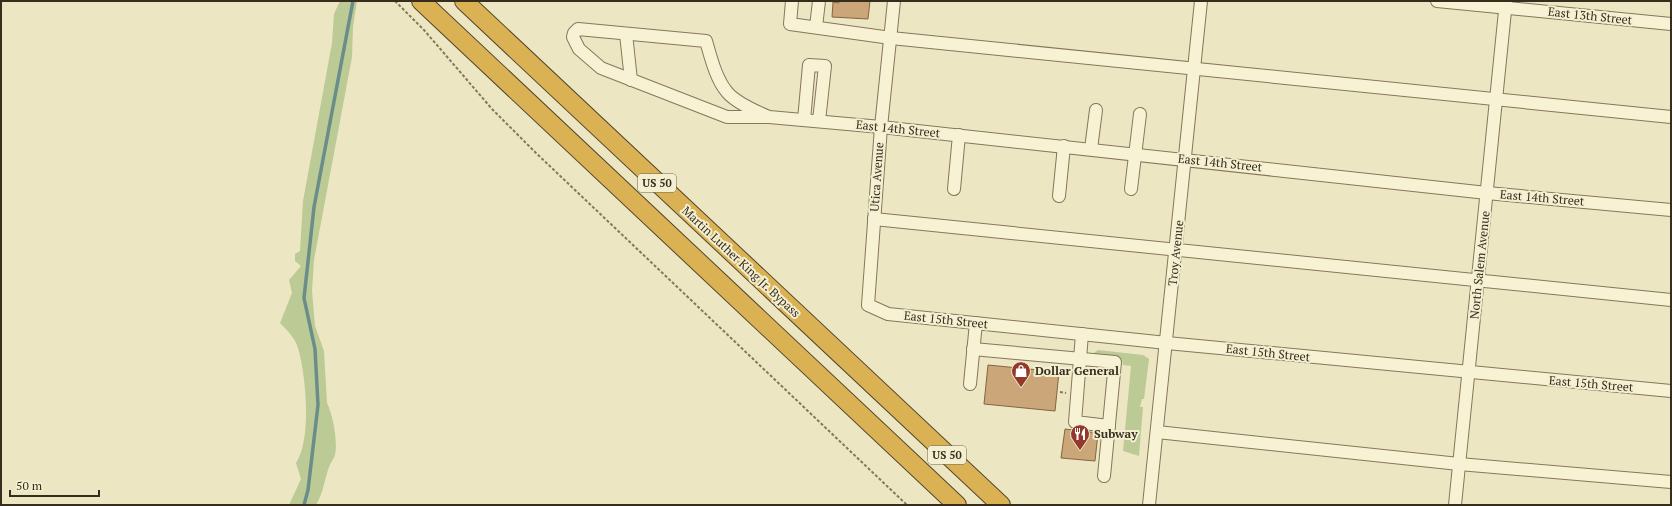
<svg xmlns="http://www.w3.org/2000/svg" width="1672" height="506" viewBox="0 0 1672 506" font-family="'PT Serif',serif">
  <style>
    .green { fill: #bcca96 }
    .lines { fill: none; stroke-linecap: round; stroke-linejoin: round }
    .stream { stroke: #6b8d89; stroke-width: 3.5 }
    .building { fill: #caa678; stroke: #846540 }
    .minor-casing { stroke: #85775a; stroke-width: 14 }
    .highway-casing { stroke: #53452e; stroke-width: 20 }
    .path { stroke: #85775a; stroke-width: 2; stroke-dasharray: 3 2; stroke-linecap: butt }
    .minor { stroke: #f8f2d4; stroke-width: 12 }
    .highway { stroke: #dab254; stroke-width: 18 }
    .labels { text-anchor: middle; stroke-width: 4; stroke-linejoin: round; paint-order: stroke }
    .shield { fill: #f4efd1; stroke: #6f6753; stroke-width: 1 }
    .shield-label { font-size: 11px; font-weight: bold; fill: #362d1d }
    .street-label { font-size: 12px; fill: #362d1d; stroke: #f4efd1 }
    .poi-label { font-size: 12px; font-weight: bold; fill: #362d1d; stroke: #f4efd1; text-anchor: start }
  </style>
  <rect width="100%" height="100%" fill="#ece6c2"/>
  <g class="green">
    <path d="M340 1H357L353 27 352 57 314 260 312 291 315 326 324 351 327 403C333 415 338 442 335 455 334 459 330 463 329 467 324 481 324 491 316 505H289L301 479 296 463C312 439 306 375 298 348 295 338 287 330 280 323L292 293 289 280 301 266 295 261V254L300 251 303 201 332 43 334 14Z"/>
    <polygon points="1098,350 1143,355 1149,359 1144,399 1142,399 1140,407 1143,407 1139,456 1123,451 1131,366 1123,365 1122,359 1091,355"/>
  </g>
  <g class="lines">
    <polyline class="stream" points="304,505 308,490 318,405 315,349 304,298 314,207 353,1"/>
  </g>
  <g class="building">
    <polygon points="839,1 870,1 868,19 832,17 833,2 839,3"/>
    <polygon points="988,365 1059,372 1055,411 984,404"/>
    <polygon points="1065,429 1098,433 1095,461 1061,458"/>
  </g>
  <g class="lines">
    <defs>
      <g id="minor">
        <polyline points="792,1 790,24 891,38 1671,117"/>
        <polyline points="894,1 881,127 868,305 888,314 1167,343 1671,391"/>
        <polyline points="1437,1 1671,24"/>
        <polyline points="816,27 819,1"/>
        <polyline points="626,34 631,80"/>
        <path d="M769 117C757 112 736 103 727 92 716 79 711 58 706 41L578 29 574 33 573 37 579 49 601 68 727 117H769L881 127 1487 193 1671 210"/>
        <polyline points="804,120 809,65 825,66 819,121"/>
        <polyline points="1091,149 1096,110"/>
        <polyline points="954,189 959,135"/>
        <polyline points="1131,189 1140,114"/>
        <polyline points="1059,196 1064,146"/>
        <polyline points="874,219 1671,300"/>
        <polyline points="1082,334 1075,422 1109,426"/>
        <polyline points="973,349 1115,362 1104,476"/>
        <polyline points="970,384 976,323"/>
        <polyline points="1157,432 1459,464 1671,482"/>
        <polyline points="1149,505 1201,1"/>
        <polyline points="1455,505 1506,1"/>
      </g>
      <g id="highway">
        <polyline points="421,1 957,505"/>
        <polyline points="464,1 1001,505"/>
      </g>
    </defs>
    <use href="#minor" class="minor-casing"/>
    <use href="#highway" class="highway-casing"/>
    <g class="path">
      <polyline points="395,1 424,30 492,109 536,153 907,505"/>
      <polyline points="1060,392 1066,393"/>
    </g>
    <use href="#minor" class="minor"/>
    <use href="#highway" class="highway"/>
  </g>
  <defs>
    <symbol id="shop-pin" viewBox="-11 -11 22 30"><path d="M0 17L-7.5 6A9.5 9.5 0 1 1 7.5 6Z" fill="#93392b" stroke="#f4efd1"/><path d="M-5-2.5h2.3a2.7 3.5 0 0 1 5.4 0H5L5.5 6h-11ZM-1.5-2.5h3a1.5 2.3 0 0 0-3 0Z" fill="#fff"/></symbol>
    <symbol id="restaurant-pin" viewBox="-11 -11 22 30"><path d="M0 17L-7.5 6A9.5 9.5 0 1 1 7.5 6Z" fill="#93392b" stroke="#f4efd1"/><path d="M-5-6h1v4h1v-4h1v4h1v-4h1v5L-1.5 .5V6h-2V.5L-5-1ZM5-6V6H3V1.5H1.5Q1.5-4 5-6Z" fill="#fff"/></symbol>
  </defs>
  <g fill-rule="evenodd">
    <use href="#shop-pin" x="1010" y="360" width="22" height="30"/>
    <use href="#restaurant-pin" x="1069" y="423" width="22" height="30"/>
  </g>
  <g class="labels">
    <g class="shield">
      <rect x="638" y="174" width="38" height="18" rx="3"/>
      <rect x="928" y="446" width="38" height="18" rx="3"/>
    </g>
    <g class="shield-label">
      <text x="657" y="187">US 50</text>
      <text x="947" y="459">US 50</text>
    </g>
    <g class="street-label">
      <text transform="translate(1590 16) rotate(6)" y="4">East 13th Street</text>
      <text transform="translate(898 129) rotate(6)" y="4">East 14th Street</text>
      <text transform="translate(1220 163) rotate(6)" y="4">East 14th Street</text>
      <text transform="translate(877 177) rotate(-86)" y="4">Utica Avenue</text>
      <text transform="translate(1542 198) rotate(5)" y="4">East 14th Street</text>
      <text transform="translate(1176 253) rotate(-84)" y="4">Troy Avenue</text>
      <text transform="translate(741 262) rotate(43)" y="4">Martin Luther King Jr. Bypass</text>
      <text transform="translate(1480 265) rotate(-84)" y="4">North Salem Avenue</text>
      <text transform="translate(946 320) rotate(6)" y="4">East 15th Street</text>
      <text transform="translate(1268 353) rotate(6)" y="4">East 15th Street</text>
      <text transform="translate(1591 384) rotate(5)" y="4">East 15th Street</text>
    </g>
    <g class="poi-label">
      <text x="1035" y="375">Dollar General</text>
      <text x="1094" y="438">Subway</text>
    </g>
  </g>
  <rect width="1672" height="506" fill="none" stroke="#362d1d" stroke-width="4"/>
  <path d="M10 490v6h89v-6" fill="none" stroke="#362d1d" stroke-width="2"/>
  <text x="16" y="490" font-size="12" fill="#362d1d" stroke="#f4efd1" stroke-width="3" paint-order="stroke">50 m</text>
</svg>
